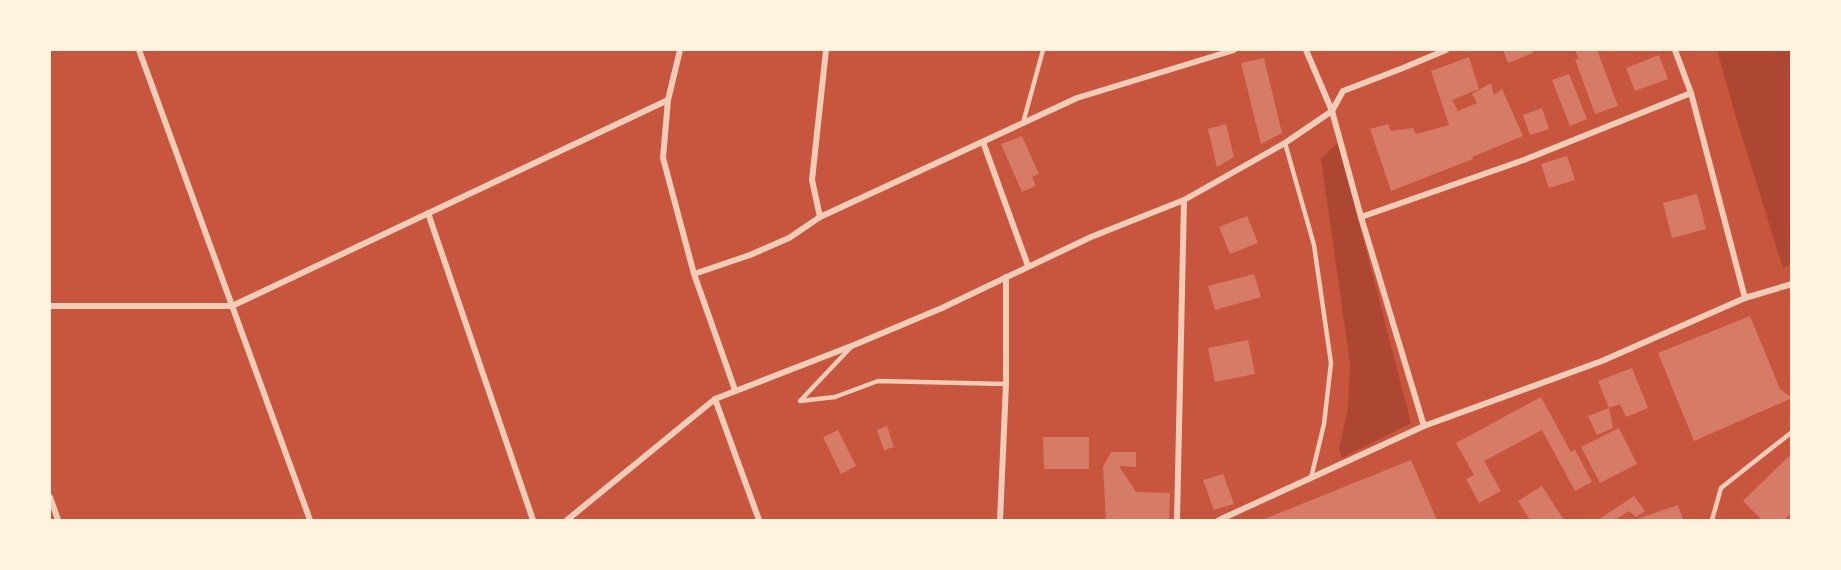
<svg xmlns="http://www.w3.org/2000/svg" width="1841" height="570" viewBox="0 0 1841 570" font-family="'PT Sans',sans-serif">
  <style>
    .green { fill: #ae4732 }
    .building { fill: #d67c66 }
    .lines { fill: none; stroke-linecap: round; stroke-linejoin: round }
    .service { stroke: #f1ccb7; stroke-width: 4.5 }
    .minor { stroke: #f1ccb7; stroke-width: 6 }
  </style>
  <rect width="100%" height="100%" fill="#c8553d"/>
  <g class="green">
    <polygon points="1717,50 1791,50 1792,264 1783,268 1738,124"/>
    <polygon points="1338,142 1411,423 1342,458 1339,449 1348,408 1350,363 1321,159"/>
  </g>
  <g class="building">
    <polygon points="1503,50 1532,50 1533,53 1508,63"/>
    <polygon points="1575,50 1597,50 1618,106 1595,114 1575,59 1579,60"/>
    <polygon points="1659,55 1668,79 1635,91 1626,68"/>
    <polygon points="1469,57 1479,89 1452,100 1458,111 1477,103 1472,94 1491,83 1494,95 1502,89 1523,136 1472,157 1473,159 1391,191 1370,129 1388,124 1391,131 1413,128 1416,134 1449,125 1431,71"/>
    <polygon points="1264,58 1282,133 1261,144 1241,63"/>
    <polygon points="1569,74 1587,119 1570,126 1552,80"/>
    <polygon points="1542,108 1549,129 1530,135 1523,115"/>
    <polygon points="1226,124 1234,157 1217,167 1208,129"/>
    <polygon points="1022,136 1039,174 1032,177 1036,186 1022,192 1001,144"/>
    <polygon points="1567,156 1575,180 1549,188 1541,164"/>
    <polygon points="1697,194 1706,229 1672,238 1663,203"/>
    <polygon points="1247,216 1258,243 1230,254 1219,227"/>
    <polygon points="1254,274 1261,297 1215,310 1208,286"/>
    <polygon points="1750,316 1780,389 1792,398 1694,441 1658,353"/>
    <polygon points="1248,340 1255,374 1215,382 1208,348"/>
    <polygon points="1632,368 1648,408 1626,417 1620,404 1609,408 1598,381"/>
    <polygon points="1541,397 1571,452 1575,450 1592,482 1575,491 1542,430 1484,461 1501,491 1479,503 1466,479 1474,475 1456,443"/>
    <polygon points="1609,408 1613,428 1597,435 1588,416"/>
    <polygon points="887,426 894,447 884,450 877,430"/>
    <polygon points="1619,428 1637,464 1600,483 1581,447"/>
    <polygon points="838,430 856,466 841,474 823,437"/>
    <polygon points="1043,437 1089,437 1089,469 1044,469"/>
    <polygon points="1111,452 1136,452 1136,467 1119,466 1136,492 1170,493 1169,520 1106,520 1103,467"/>
    <polygon points="1792,453 1792,513 1784,520 1762,520 1743,501"/>
    <polygon points="1411,460 1437,520 1262,520"/>
    <polygon points="1223,474 1234,504 1214,510 1203,480"/>
    <polygon points="1542,486 1564,520 1530,520 1518,501"/>
    <polygon points="1634,496 1645,511 1636,517 1629,511 1615,520 1598,520"/>
    <polygon points="1678,505 1683,520 1634,520"/>
  </g>
  <g class="lines">
    <g class="service">
      <polyline points="1023,123 1043,50"/>
      <polyline points="1285,143 1314,245 1331,363 1324,424 1311,478"/>
      <polyline points="852,346 800,401 835,397 878,381 1006,384"/>
      <polyline points="1712,520 1721,488 1792,432"/>
    </g>
    <g class="minor">
      <polyline points="139,50 310,520"/>
      <polyline points="680,50 668,100 663,158 694,274 735,390"/>
      <polyline points="1306,50 1332,111 1361,217 1424,426"/>
      <polyline points="1675,50 1691,93 1745,298"/>
      <polyline points="983,142 1028,266"/>
      <polyline points="428,213 533,520"/>
      <polyline points="820,217 812,180 826,50"/>
      <polyline points="1361,217 1524,160 1691,93"/>
      <polyline points="694,274 750,255 789,238 820,217 1077,98 1234,50"/>
      <polyline points="50,306 232,306 668,100"/>
      <polyline points="715,399 759,520"/>
      <polyline points="50,497 58,520"/>
      <polyline points="567,520 715,399 854,345 942,308 1091,237 1184,200 1285,143 1332,111 1343,91 1403,68 1446,50"/>
      <polyline points="1000,520 1006,384 1006,277"/>
      <polyline points="1177,520 1184,200"/>
      <polyline points="1219,520 1424,426 1602,361 1745,298 1792,284"/>
    </g>
  </g>
  <rect width="1841" height="570" fill="none" stroke="#fff3e0" stroke-width="102"/>
</svg>
